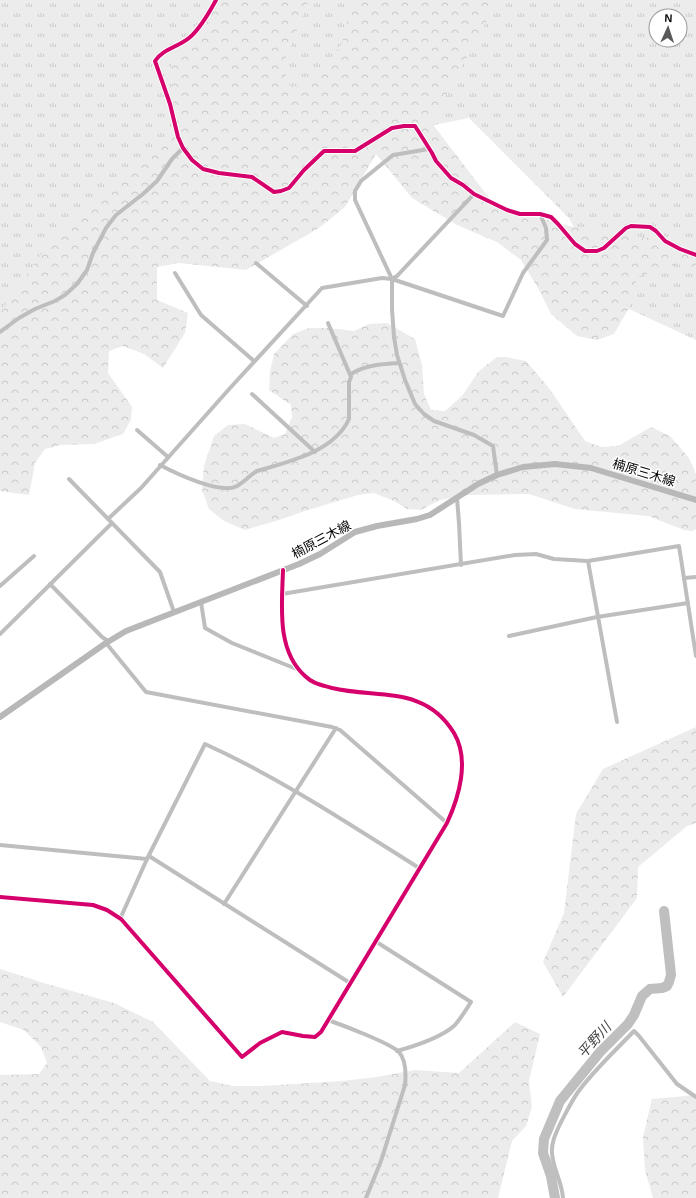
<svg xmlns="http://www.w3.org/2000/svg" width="696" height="1198" viewBox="0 0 696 1198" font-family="Arial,'Noto Sans JP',sans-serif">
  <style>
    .grass { fill: url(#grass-tufts); fill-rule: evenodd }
    .forest { fill: url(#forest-crowns) }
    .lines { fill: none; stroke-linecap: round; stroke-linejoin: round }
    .river { stroke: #bfbfbf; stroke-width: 10 }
    .street { stroke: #bebebe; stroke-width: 4 }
    .secondary { stroke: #b8b8b8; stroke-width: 6 }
    .cycleway-casing { stroke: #fff; stroke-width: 6 }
    .cycleway { stroke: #d6006c; stroke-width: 4 }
    .labels { text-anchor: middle; stroke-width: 3; stroke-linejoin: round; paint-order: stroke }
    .street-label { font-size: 13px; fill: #000; stroke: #fff }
    .water-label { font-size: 14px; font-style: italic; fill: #444; stroke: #fff }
  </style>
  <defs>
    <pattern id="grass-tufts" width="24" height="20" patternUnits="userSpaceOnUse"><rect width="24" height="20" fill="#ececec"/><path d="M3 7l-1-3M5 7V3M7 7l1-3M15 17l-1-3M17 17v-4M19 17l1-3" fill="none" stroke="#c9c9c9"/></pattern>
    <pattern id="forest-crowns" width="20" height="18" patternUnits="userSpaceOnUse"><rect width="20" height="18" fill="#ececec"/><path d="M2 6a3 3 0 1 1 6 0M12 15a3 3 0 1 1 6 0" fill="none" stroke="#c9c9c9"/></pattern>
  </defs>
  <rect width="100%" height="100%" fill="#fff"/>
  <path class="grass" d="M0 0H696V340L614 302 569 218 469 118 394 133 0 313ZM656 16H680V40H656Z"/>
  <g class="forest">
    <polygon points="218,0 309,0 286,58 286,85 304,87 323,68 342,44 352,0 497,0 480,34 431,122 496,207 585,230 672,241 696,252 696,273 678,264 637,277 629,308 614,334 597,340 577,336 551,314 538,288 521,260 497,242 457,225 412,198 376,154 345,207 319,228 246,270 179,263 157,267 157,300 188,313 185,333 163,368 144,354 123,346 109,351 108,373 132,407 131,420 123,434 94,444 61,445 45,449 35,463 29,495 0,491 0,312 47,246 149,155 175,126 171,61"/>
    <polygon points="387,323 415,339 422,365 424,394 431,410 445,411 462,396 479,371 497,357 506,357 526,361 549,388 585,441 601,447 618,446 651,427 670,436 689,458 696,474 696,529 693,531 684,530 648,516 575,509 529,494 466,495 440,500 421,510 407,509 394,501 374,493 358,495 305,511 279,520 245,530 224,521 209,509 202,490 204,466 214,436 228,425 245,424 274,438 285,434 292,417 291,405 269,390 270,372 274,354 293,334 309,328 329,328 354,331 369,324"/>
    <polygon points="696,727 696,823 687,826 638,867 637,898 563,997 543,962 564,913 576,814 603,769"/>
    <polygon points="0,969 44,983 114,1003 153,1022 210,1081 233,1086 262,1086 342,1081 377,1077 415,1070 459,1073 515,1022 540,1034 529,1081 532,1107 526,1126 512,1141 498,1198 0,1198 0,1075 39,1074 47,1063 41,1047 24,1030 0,1022"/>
    <polygon points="696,1095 696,1198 653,1198 645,1170 643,1137 652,1099"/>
  </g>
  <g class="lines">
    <polyline class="river" points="555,1198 551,1176 543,1153 544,1139 560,1101 600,1052 628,1024 634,1015 642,996 650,989 662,988 667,986 669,982 671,975 670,965 664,911"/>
    <g class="street">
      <path d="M216 0C209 13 200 29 189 38 178 47 163 49 155 61L170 104 178 137 183 148 192 160 203 169 219 173 252 177 274 192 281 191 289 188 304 170 324 151H355L392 128 404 126H415L432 153 436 161 451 178 463 185 474 194 507 210 520 214H540L551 217 558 224 575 244 585 251H597L604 248 626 228 631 226 650 227 656 231 665 241 680 249 696 255"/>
      <polyline points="429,149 393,155 361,181 355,191 355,200 392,279 392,309 394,337 397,355 405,380 415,404 424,414 434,421 474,435 493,446 497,475"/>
      <polyline points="256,263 307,306"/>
      <polyline points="175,273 201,315 254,361"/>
      <polyline points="392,279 397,276 474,194"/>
      <polyline points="0,332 19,318 35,309 55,301 65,295 77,284 87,270 93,253 106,228 116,215 143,194 157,181 172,159 183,148"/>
      <path d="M351 374C365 365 382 364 399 363"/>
      <polyline points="252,394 315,452"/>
      <polyline points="137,430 168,457"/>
      <path d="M160 465C175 473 221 495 237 486 244 482 249 476 257 471 288 462 334 452 349 419V382L351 377 328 323"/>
      <polyline points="69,479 160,572 174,612"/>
      <polyline points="457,498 459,523 461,565"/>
      <polyline points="108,519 141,488 231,387 322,288 382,278 392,279 503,316 523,273 547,240 546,228 540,214"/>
      <polyline points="588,561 617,722"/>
      <polyline points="684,578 696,577"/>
      <polyline points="50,584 102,637 108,641"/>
      <polyline points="0,586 34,556"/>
      <polyline points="282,594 515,555 536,554 554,559 588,561 679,546 696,656"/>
      <polyline points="201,602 205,628 232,643 299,670"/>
      <polyline points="0,634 112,523"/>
      <polyline points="509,636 597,617 688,603"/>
      <polyline points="106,643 146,692 332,727 340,730 447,823"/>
      <polyline points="0,845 147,859"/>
      <polyline points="149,856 350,983"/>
      <path d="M0 897 93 905 107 910 121 919 242 1057 260 1043 282 1032 303 1036 315 1037 321 1032 447 823C459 797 470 760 454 733 425 685 378 699 332 688 322 685 313 684 305 676 276 650 282 605 283 570"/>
      <polyline points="224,904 336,728"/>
      <path d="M120 919 147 859 205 744C280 778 349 824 419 868"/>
      <path d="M375 941 471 1002C466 1010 461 1018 455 1025 441 1038 415 1046 397 1051"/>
      <path d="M328 1020C342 1025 390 1043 399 1052 406 1060 406 1075 405 1085L381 1161 366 1198"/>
      <path d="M563 1198C562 1182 553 1169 552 1153 551 1143 556 1133 560 1124 566 1113 571 1102 578 1092 594 1070 615 1051 634 1031L639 1036 677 1084 696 1097"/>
    </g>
    <polyline class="secondary" points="0,717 106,643 126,631 299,564 320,554 355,532 377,526 417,519 430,515 478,484 497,475 523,467 555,464 591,468 696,500"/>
    <defs>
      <g id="cycleway">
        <path d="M216 0C209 13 200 29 189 38 178 47 163 49 155 61L170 104 178 137 183 148 192 160 203 169 219 173 252 177 274 192 281 191 289 188 304 170 324 151H355L392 128 404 126H415L432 153 436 161 451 178 463 185 474 194 507 210 520 214H540L551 217 558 224 575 244 585 251H597L604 248 626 228 631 226 650 227 656 231 665 241 680 249 696 255"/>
        <path d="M0 897 93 905 107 910 121 919 242 1057 260 1043 282 1032 303 1036 315 1037 321 1032 447 823C459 797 470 760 454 733 425 685 378 699 332 688 322 685 313 684 305 676 276 650 282 605 283 570"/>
      </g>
    </defs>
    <use href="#cycleway" class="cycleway-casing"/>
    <use href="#cycleway" class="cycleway"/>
  </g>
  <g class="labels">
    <g class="street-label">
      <text transform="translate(644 472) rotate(17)" y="5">楠原三木線</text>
      <text transform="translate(321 539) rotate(-28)" y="5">楠原三木線</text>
    </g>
    <g class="water-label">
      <text transform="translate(594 1040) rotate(-48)" y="5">平野川</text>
    </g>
  </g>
  <g transform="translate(668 28) rotate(3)"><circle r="19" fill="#ffffff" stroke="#999999"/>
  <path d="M0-3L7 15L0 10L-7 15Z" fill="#595959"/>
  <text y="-6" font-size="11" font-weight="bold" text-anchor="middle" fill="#000000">N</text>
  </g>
</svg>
